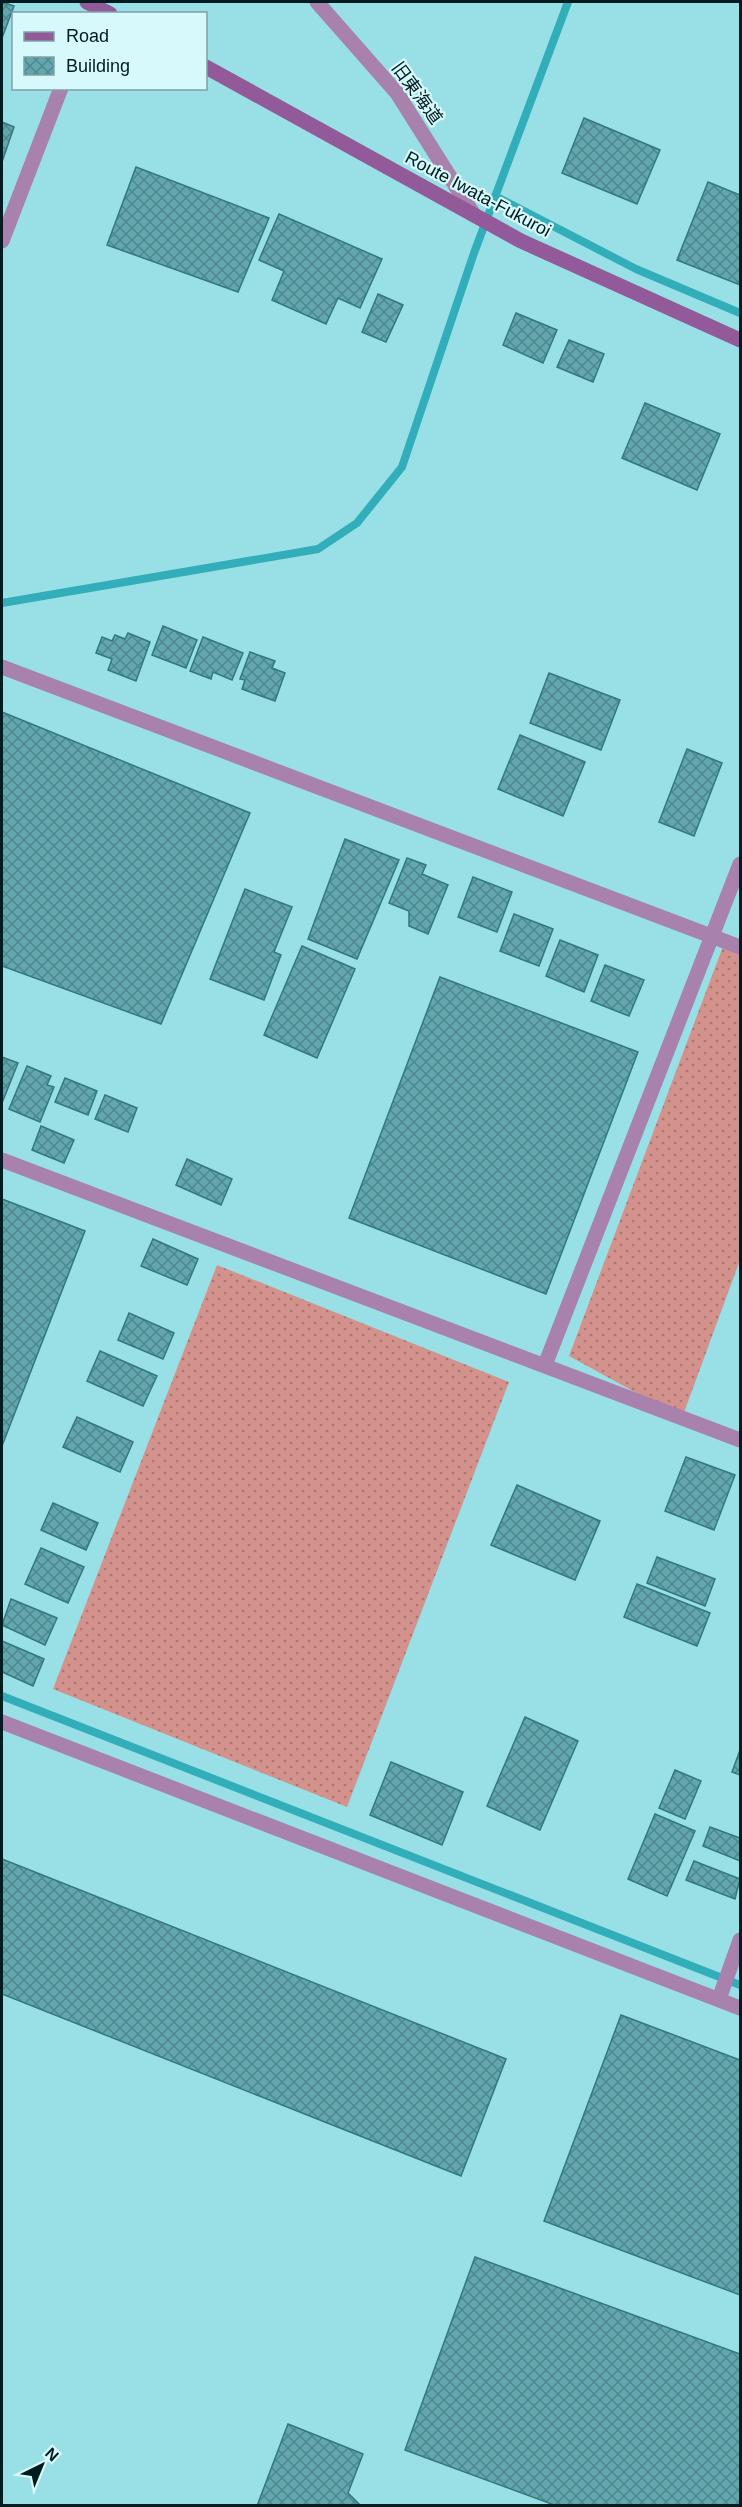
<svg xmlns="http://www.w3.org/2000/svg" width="742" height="2507" viewBox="0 0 742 2507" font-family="Arial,'Noto Sans JP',sans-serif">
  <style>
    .grass { fill: url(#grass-dots) }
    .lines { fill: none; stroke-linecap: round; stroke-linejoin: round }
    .stream { stroke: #31aeb9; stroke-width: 8 }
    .building { fill: url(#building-cross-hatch); stroke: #32787f; stroke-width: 1.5 }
    .street { stroke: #a882ac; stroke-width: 15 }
    .secondary { stroke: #925a98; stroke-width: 15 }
    .labels { text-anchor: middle; stroke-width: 4.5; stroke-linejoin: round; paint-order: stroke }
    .street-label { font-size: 18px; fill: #001c1f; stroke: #d7f9fc }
  </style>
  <defs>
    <pattern id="grass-dots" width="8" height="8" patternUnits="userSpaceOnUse" patternTransform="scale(1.5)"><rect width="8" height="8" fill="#d4928d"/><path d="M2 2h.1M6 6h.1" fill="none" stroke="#aa7673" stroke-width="1.8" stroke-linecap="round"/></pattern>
    <pattern id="building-cross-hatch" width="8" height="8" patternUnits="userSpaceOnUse" patternTransform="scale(1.5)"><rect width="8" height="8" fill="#63a7ae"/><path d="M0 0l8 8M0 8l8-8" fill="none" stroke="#4f878d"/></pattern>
  </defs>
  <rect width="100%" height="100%" fill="#99dfe6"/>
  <g class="grass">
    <polygon points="725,941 740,947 740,1260 682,1418 569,1356"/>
    <polygon points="217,1265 509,1382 347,1807 53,1689"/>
  </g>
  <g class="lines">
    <g class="stream">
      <polyline points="495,196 636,269 740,313"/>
      <polyline points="2,603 318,549 357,523 402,467 474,253 568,2"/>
      <polyline points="2,1696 740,1985"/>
    </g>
  </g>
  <g class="building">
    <polygon points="2,2 14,6 2,38"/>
    <polygon points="584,118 660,150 637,204 562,173"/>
    <polygon points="2,122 14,127 2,162"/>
    <polygon points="136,167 269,218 238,292 107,245"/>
    <polygon points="708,182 740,195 740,285 677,260"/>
    <polygon points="279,214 382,259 360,308 338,298 326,324 272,300 284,271 259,260"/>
    <polygon points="378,294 403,305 386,342 362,332"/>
    <polygon points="516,313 557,330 543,363 503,345"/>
    <polygon points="569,340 604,354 593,382 557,367"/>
    <polygon points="645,403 720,434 697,490 622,458"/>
    <polygon points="163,626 197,640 186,668 152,655"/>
    <polygon points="128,633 150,642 136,681 108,670 112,659 96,653 102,637 112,641 115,635 125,639"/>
    <polygon points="203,637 243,653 232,680 213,672 211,679 190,671"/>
    <polygon points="250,652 275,661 272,668 285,673 275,701 242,689 245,680 240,679"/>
    <polygon points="549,673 620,700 601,750 530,723"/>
    <polygon points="2,712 250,813 161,1024 2,966"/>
    <polygon points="520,735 585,762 563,816 498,789"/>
    <polygon points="687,749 722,763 694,836 659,822"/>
    <polygon points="345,839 399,860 357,959 308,939"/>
    <polygon points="407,858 426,865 422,874 448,885 428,934 409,926 409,911 389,903"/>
    <polygon points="473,877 512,892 497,932 458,917"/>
    <polygon points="245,889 292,907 274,952 281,955 264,1000 210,979"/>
    <polygon points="514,914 553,929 539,966 500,951"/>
    <polygon points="560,940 598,955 584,992 546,976"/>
    <polygon points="302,946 355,969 317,1058 264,1035"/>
    <polygon points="605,965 644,980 629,1016 591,1001"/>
    <polygon points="440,977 638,1052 546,1294 349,1218"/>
    <polygon points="2,1057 18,1063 2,1103"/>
    <polygon points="27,1066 51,1076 47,1085 54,1087 40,1122 9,1109"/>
    <polygon points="65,1078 97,1091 88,1115 55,1102"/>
    <polygon points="105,1095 137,1108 128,1132 95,1119"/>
    <polygon points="41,1126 74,1140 64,1163 32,1150"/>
    <polygon points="187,1159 232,1179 221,1205 176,1185"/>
    <polygon points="2,1199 85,1231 2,1446"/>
    <polygon points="153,1239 198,1259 187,1285 141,1266"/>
    <polygon points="129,1313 174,1333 163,1359 118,1340"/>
    <polygon points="100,1351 157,1376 143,1406 87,1381"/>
    <polygon points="77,1417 133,1442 120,1472 63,1447"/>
    <polygon points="686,1457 735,1475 714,1530 665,1511"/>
    <polygon points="517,1485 600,1521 575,1580 491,1545"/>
    <polygon points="53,1503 98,1523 86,1550 41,1530"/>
    <polygon points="41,1548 84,1567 68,1603 25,1584"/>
    <polygon points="657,1557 715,1579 705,1606 647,1583"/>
    <polygon points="637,1584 710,1613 697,1646 624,1617"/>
    <polygon points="11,1599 57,1618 45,1645 2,1625"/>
    <polygon points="2,1641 44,1659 33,1686 2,1672"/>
    <polygon points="525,1717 578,1741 540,1830 487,1806"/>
    <polygon points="740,1750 740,1775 732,1772"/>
    <polygon points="391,1762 463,1792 442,1845 370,1815"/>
    <polygon points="675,1770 701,1781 685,1819 659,1808"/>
    <polygon points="655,1814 695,1831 667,1896 628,1879"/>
    <polygon points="710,1827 740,1838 740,1861 703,1846"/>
    <polygon points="2,1859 506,2059 461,2176 2,1994"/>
    <polygon points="694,1861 740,1879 735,1899 686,1880"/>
    <polygon points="621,2015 740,2060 740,2295 544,2221"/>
    <polygon points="475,2257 740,2354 740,2506 557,2506 405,2450"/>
    <polygon points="288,2424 363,2454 348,2493 361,2506 257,2506"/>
  </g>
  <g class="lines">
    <g class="street">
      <polyline points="317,2 397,93 474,215"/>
      <polyline points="2,241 61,88"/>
      <polyline points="2,667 740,947"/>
      <polyline points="2,1160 740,1440"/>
      <polyline points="545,1365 740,864"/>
      <polyline points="2,1722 740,2008"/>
      <polyline points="719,1999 740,1940"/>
    </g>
    <g class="secondary">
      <polyline points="87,2 110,14"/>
      <polyline points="206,67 521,241 740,340"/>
    </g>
  </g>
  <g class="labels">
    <g class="street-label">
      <text transform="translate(417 93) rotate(54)" y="6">旧東海道</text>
      <text transform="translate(478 194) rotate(28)" y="6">Route Iwata-Fukuroi</text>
    </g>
  </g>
  <rect width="742" height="2507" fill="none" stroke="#001c1f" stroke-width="6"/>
  <rect x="12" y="12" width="195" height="78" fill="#d7f9fc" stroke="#81a1a4" stroke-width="1.5"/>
  <rect x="24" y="32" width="30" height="9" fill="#925a98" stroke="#81a1a4" stroke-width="1.5"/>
  <text x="66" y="42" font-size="18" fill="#001c1f">Road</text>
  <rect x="24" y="57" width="30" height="18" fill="url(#building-cross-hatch)" stroke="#81a1a4" stroke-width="1.5"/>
  <text x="66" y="72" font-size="18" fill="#001c1f">Building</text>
  <g transform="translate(42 2465) rotate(43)" stroke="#d7f9fc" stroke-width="4.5" paint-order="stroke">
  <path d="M0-4.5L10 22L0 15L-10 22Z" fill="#001c1f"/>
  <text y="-9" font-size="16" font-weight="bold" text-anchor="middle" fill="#001c1f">N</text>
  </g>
</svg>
